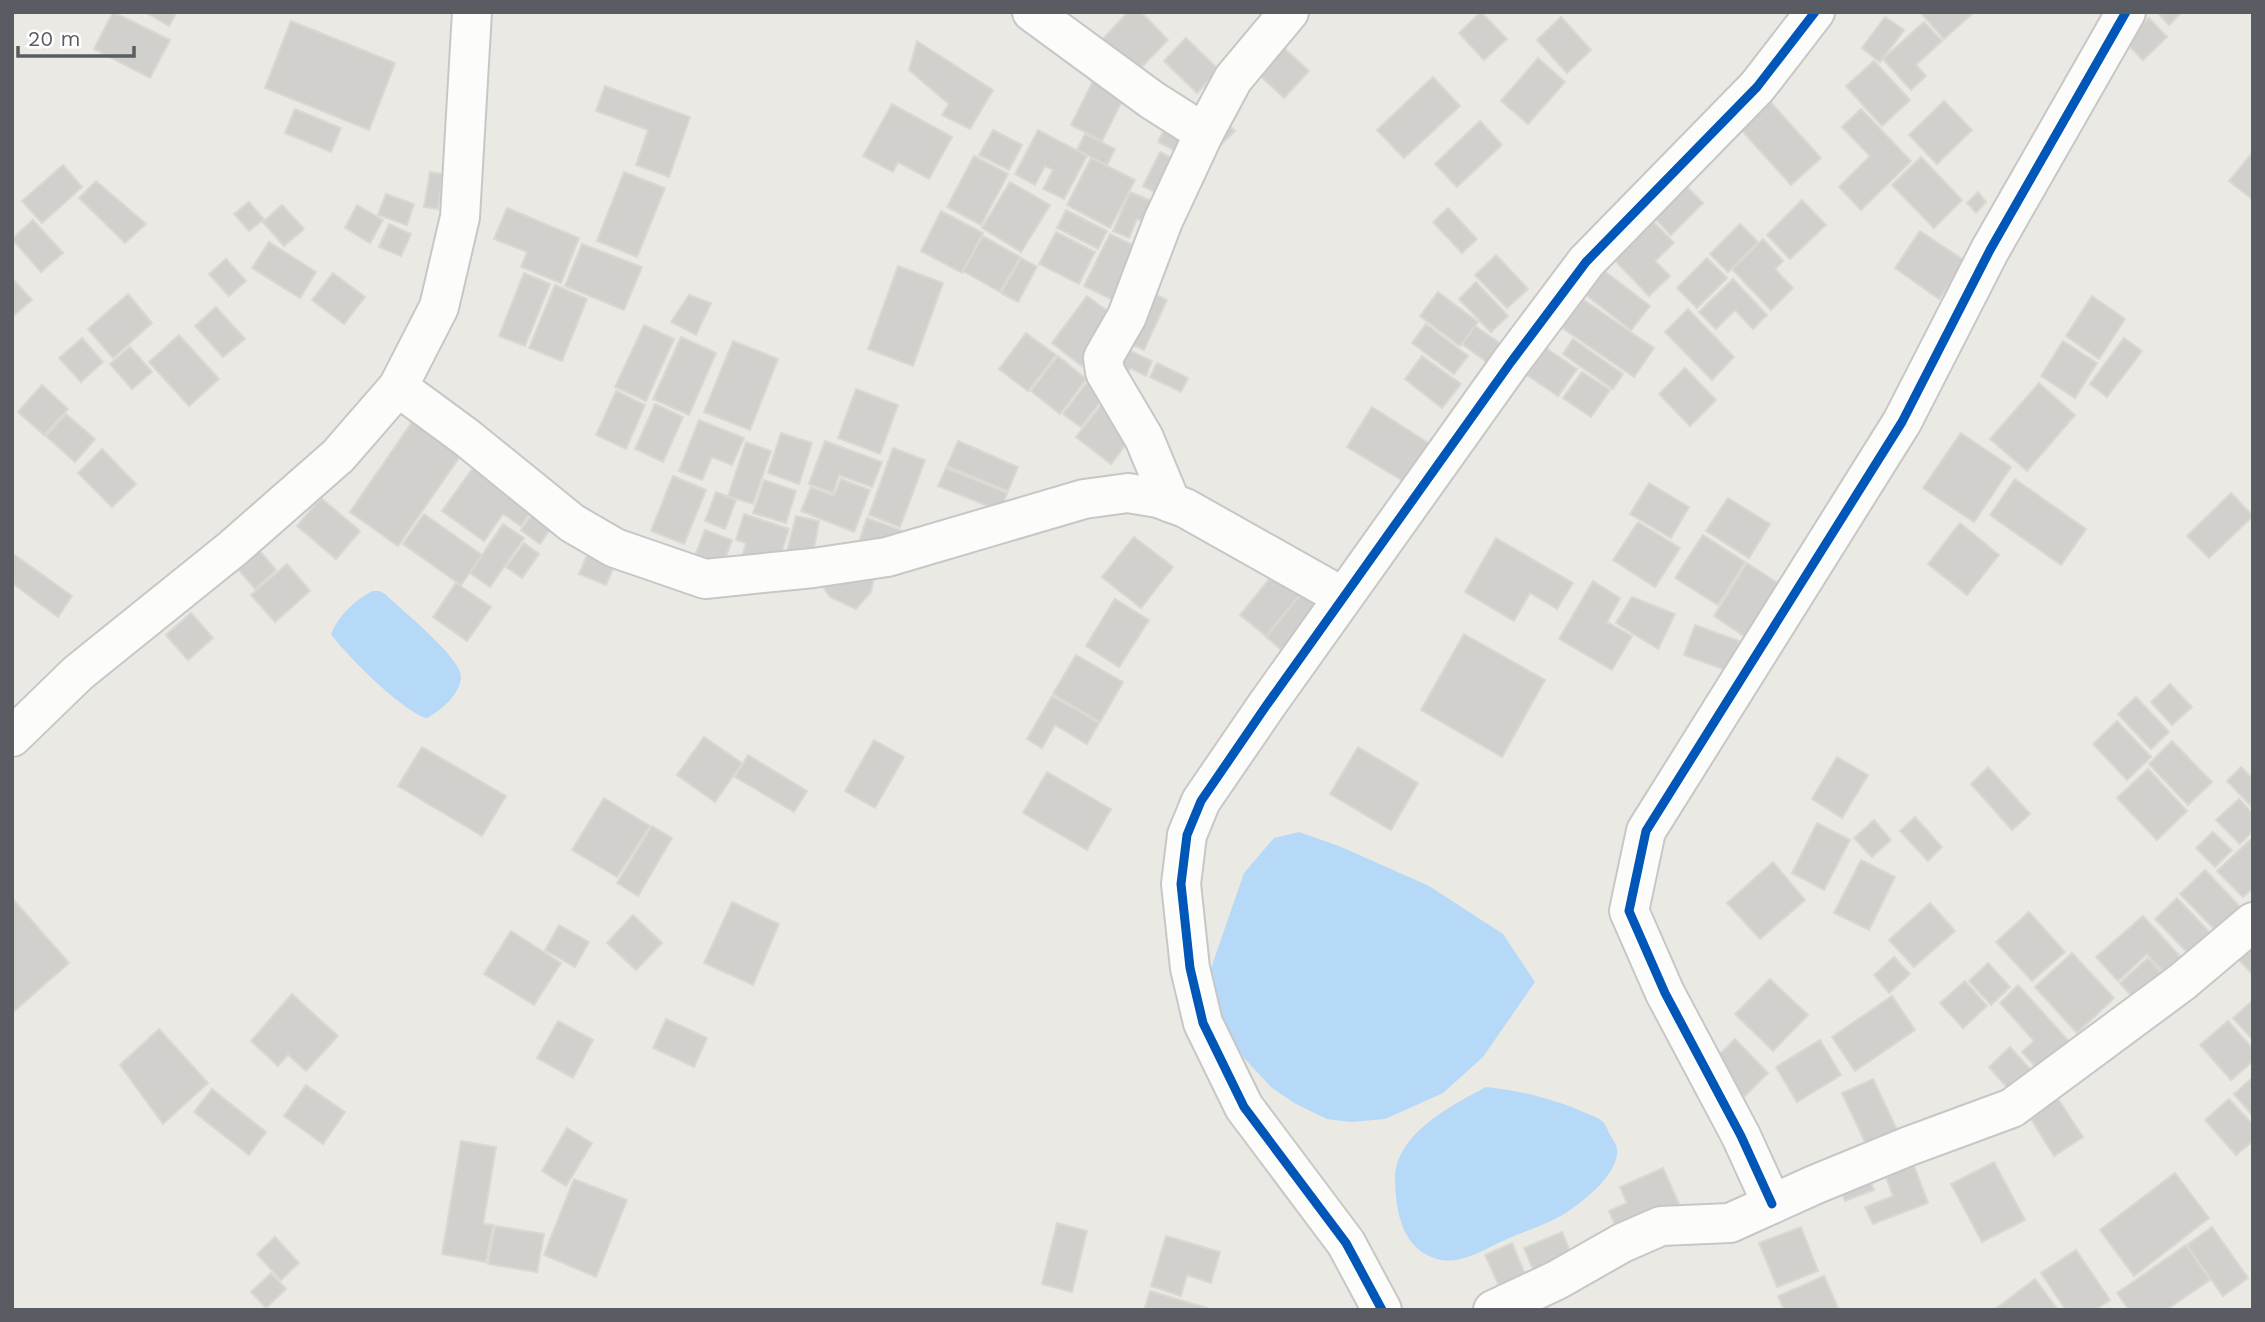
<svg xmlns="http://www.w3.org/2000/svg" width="2265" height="1322" viewBox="0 0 2265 1322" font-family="'Work Sans',sans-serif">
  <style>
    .water { fill: #b6d9f7 }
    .building { fill: #d1d0cd; stroke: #dad8d3; stroke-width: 2 }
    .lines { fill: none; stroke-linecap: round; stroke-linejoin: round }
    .minor-casing { stroke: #c6c7c6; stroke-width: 42 }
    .tertiary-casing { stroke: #c6c7c6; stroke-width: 42 }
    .minor { stroke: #fcfcfb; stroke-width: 38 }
    .tertiary { stroke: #fcfcfb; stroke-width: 38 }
    .cycleway-casing { stroke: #fff; stroke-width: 13 }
    .cycleway { stroke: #0057b8; stroke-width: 9 }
  </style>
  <rect width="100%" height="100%" fill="#eae9e4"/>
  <g class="water">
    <path d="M372 591H379L385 594C400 609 462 658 461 677 460 695 441 710 427 718 404 713 345 654 331 634 340 614 353 602 372 591Z"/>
    <polygon points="1299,832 1339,846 1429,886 1503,934 1535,982 1483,1057 1443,1093 1385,1119 1351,1122 1327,1119 1296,1104 1272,1088 1244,1058 1221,1025 1208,977 1244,873 1274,838"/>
    <path d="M1486 1087C1522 1091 1555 1099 1588 1114 1593 1116 1599 1118 1602 1121 1606 1124 1608 1131 1610 1135 1614 1141 1618 1147 1617 1154 1614 1177 1587 1198 1570 1210 1552 1223 1527 1230 1507 1239 1486 1248 1461 1266 1437 1259 1402 1249 1396 1212 1395 1181 1394 1134 1451 1106 1486 1087Z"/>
  </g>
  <g class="building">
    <polygon points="113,12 170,40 150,78 94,49"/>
    <polygon points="145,12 177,12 169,26"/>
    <polygon points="1128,12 1141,12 1168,40 1131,78 1097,45"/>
    <polygon points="1481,12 1507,39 1484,60 1459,33"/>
    <polygon points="1920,12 1972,12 1973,13 1944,39"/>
    <polygon points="2157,12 2182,12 2169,25"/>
    <polygon points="1561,17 1591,50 1567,73 1537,40"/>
    <polygon points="1885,17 1904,30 1880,62 1862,48"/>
    <polygon points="2149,18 2167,37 2143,60 2125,42"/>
    <polygon points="291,21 395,63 369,130 265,88"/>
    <polygon points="1924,22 1942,41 1916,65 1926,76 1911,90 1883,59"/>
    <polygon points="1186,38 1219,70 1197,93 1164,61"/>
    <polygon points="917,41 993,90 970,129 942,115 949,104 909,70"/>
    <polygon points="1281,45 1309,71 1284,98 1256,72"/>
    <polygon points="1538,58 1565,82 1528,124 1501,101"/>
    <polygon points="1874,61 1910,100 1882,126 1846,86"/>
    <polygon points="1099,69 1130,85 1102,141 1071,125"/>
    <polygon points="1433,77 1460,106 1404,158 1377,130"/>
    <polygon points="605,86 690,117 669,177 636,165 648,130 596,111"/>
    <polygon points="1765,96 1821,158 1791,185 1735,123"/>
    <polygon points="1944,101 1972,130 1937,164 1909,135"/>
    <polygon points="892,104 952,137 929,179 898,162 893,172 863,156"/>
    <polygon points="295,109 341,128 331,152 285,133"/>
    <polygon points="1861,109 1911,161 1861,210 1839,187 1870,156 1842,127"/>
    <polygon points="1218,116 1235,131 1220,146 1211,138"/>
    <polygon points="1170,117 1196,130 1183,155 1158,142"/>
    <polygon points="1480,121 1502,145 1457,187 1435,164"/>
    <polygon points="993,130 1022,145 1009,170 979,155"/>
    <polygon points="1038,130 1087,156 1064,199 1043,189 1053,170 1045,166 1035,185 1015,174"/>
    <polygon points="1085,134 1115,149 1107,165 1077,150"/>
    <polygon points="1160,152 1185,165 1168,199 1143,186"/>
    <polygon points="2253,152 2253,200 2229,181"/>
    <polygon points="974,156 1008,174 981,225 947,207"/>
    <polygon points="1921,157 1962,200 1934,228 1892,185"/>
    <polygon points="1091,158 1135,180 1110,228 1067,205"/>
    <polygon points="63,165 82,187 42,223 22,201"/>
    <polygon points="430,172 443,174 438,209 424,207"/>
    <polygon points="624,172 665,188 637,257 597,241"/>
    <polygon points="1676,176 1703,203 1671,235 1644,207"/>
    <polygon points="96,181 146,224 125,243 79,198"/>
    <polygon points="1010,182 1050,205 1021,252 982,228"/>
    <polygon points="1130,192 1166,207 1157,227 1137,219 1129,238 1113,231"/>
    <polygon points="1978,192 1986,202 1976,213 1967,203"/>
    <polygon points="386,194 414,204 407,225 378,215"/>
    <polygon points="1802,200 1826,225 1790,259 1767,235"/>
    <polygon points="249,202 264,219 249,231 234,214"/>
    <polygon points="282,205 304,229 284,246 263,222"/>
    <polygon points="357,205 383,220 370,243 345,228"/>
    <polygon points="507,208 579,238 561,283 521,267 527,252 494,239"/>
    <polygon points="1448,208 1477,239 1462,253 1433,222"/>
    <polygon points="1066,210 1107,231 1098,249 1057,228"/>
    <polygon points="1642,210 1674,243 1655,261 1670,276 1649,296 1603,248"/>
    <polygon points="941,211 983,233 962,273 921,251"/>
    <polygon points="33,220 63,253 41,272 12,239"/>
    <polygon points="389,224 411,234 401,256 379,247"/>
    <polygon points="1740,224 1758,242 1728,272 1710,254"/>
    <polygon points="1920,231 1965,261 1939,299 1895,268"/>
    <polygon points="1056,232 1095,252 1079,284 1039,264"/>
    <polygon points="1110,234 1145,251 1119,303 1084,286"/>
    <polygon points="983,236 1020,257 1000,292 963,271"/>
    <polygon points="1763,239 1783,261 1775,269 1793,288 1771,310 1732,269"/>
    <polygon points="269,242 316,272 300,298 252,268"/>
    <polygon points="582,244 642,267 624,310 565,286"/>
    <polygon points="1496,255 1528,289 1507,308 1475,275"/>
    <polygon points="1021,258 1037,267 1018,302 1001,293"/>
    <polygon points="1707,258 1727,278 1697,308 1677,288"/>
    <polygon points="226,259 246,281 229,296 209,274"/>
    <polygon points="1594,263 1650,306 1631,330 1576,287"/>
    <polygon points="898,266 943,283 913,366 868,349"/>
    <polygon points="333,273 365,297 344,324 312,300"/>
    <polygon points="524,273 550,284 525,346 499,336"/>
    <polygon points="12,278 32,300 12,317"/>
    <polygon points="1733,279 1767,315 1753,329 1735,310 1716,329 1699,312"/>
    <polygon points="1476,282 1508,316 1491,332 1459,299"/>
    <polygon points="555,285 587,299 562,361 529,348"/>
    <polygon points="1145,289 1167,300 1144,350 1121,340"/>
    <polygon points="1438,292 1478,322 1460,346 1420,316"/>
    <polygon points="128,294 152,323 113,358 88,329"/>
    <polygon points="1575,294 1654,348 1634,377 1555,323"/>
    <polygon points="689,295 711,303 696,335 671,322"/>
    <polygon points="1087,296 1118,319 1082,366 1052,343"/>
    <polygon points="2092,296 2125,319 2099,359 2066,336"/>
    <polygon points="216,307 245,339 223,357 195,326"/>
    <polygon points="1688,309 1734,357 1712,380 1665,332"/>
    <polygon points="1426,324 1468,356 1454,374 1412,343"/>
    <polygon points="644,325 674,339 646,401 615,387"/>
    <polygon points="1475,326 1504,346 1491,365 1462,344"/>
    <polygon points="1026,333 1056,355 1028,391 999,369"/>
    <polygon points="179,335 219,379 189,406 149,362"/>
    <polygon points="681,337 716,353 689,415 653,399"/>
    <polygon points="82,338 103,362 81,382 59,358"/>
    <polygon points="2124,338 2142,351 2107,397 2090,384"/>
    <polygon points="1573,339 1623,374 1613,389 1563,354"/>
    <polygon points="733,341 778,359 750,430 704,412"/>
    <polygon points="2063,341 2097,363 2075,398 2041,376"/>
    <polygon points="130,347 152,372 132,389 110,364"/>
    <polygon points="1122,347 1152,361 1146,376 1130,368 1123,383"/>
    <polygon points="1546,348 1577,369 1558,396 1527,375"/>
    <polygon points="1058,356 1086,379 1060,414 1031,391"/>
    <polygon points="1422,356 1461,384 1442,408 1405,379"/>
    <polygon points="1157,363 1188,378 1181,392 1150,377"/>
    <polygon points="1685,368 1716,400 1690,426 1659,394"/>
    <polygon points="1095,372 1113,385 1081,427 1063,414"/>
    <polygon points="1582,372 1610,390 1591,417 1563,398"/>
    <polygon points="2039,383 2075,415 2027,471 1990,439"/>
    <polygon points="42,385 68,409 44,435 18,412"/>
    <polygon points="856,389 898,405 880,454 838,438"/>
    <polygon points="616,391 645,405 626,449 596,435"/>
    <polygon points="1103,403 1137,430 1111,464 1076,437"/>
    <polygon points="655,404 683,417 663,462 635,449"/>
    <polygon points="1372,407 1430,444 1406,483 1347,447"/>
    <polygon points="66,414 95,439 75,462 46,436"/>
    <polygon points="417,415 465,449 398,546 350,512"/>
    <polygon points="699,420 744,438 732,465 712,457 702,480 679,471"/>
    <polygon points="781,433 812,443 799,484 768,473"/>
    <polygon points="1961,433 2011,467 1974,522 1923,488"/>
    <polygon points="825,441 882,462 872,487 839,475 833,493 809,484"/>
    <polygon points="958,441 1018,467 1008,491 947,466"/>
    <polygon points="746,442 771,451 753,504 728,496"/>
    <polygon points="893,448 925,460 900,527 869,515"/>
    <polygon points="102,449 136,484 112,507 78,473"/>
    <polygon points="480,458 539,500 521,526 503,514 484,541 442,511"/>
    <polygon points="946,468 1007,493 1000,511 938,486"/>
    <polygon points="673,476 706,490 684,544 651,531"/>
    <polygon points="841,479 870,490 854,532 801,511 811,487 834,496"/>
    <polygon points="2015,479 2086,529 2061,565 1990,515"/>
    <polygon points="764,480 796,491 786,523 753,513"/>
    <polygon points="1649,483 1689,507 1671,538 1630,514"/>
    <polygon points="716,492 736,500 725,529 705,521"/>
    <polygon points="2231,493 2253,516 2209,558 2187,536"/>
    <polygon points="321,498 360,531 336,559 297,526"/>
    <polygon points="1728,498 1770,524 1749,558 1706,531"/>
    <polygon points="538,506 577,533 570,545 549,531 540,544 521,530"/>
    <polygon points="424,514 482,555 461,585 403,544"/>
    <polygon points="744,514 789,529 776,570 742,558 746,543 736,540"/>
    <polygon points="796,516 819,521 811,565 783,567"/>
    <polygon points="867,518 903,531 896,552 860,539"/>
    <polygon points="1638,522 1680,548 1655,587 1613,560"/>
    <polygon points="1960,523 1999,555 1967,595 1928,564"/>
    <polygon points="503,524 524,538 490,587 470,573"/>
    <polygon points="705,530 732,540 720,572 693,561"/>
    <polygon points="1703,535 1745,562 1718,605 1675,578"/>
    <polygon points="1134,537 1173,567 1141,608 1102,577"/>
    <polygon points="1496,538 1573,583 1557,609 1530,593 1514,621 1465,592"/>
    <polygon points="524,543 539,554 522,578 506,567"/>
    <polygon points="592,543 619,555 606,585 579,574"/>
    <polygon points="258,549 276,570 255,589 237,568"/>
    <polygon points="12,553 72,596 58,617 12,583"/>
    <polygon points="1747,563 1781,585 1747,638 1714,616"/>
    <polygon points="287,564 310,591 275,622 251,595"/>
    <polygon points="877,564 871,592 856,609 830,597 817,578"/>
    <polygon points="1279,567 1308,585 1266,636 1240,615"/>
    <polygon points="1593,581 1620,598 1607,622 1632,636 1612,670 1559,639"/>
    <polygon points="456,583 491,607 467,641 433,617"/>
    <polygon points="1310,583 1334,603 1290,657 1266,637"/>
    <polygon points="1632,597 1675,614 1658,649 1616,623"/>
    <polygon points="1115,599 1149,620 1119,667 1086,646"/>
    <polygon points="191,613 213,638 188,660 166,635"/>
    <polygon points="1695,625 1739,641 1728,671 1684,655"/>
    <polygon points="1464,634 1545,680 1502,757 1421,710"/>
    <polygon points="1076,655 1123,682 1100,722 1053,694"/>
    <polygon points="2170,684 2192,707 2172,725 2151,702"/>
    <polygon points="1052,696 1099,723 1087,744 1055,725 1042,748 1027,739"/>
    <polygon points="2136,697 2169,732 2151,749 2118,714"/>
    <polygon points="2117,721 2151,757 2127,780 2093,744"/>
    <polygon points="704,737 742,763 715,802 677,775"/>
    <polygon points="874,740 904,757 875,808 845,791"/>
    <polygon points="2172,741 2212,782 2188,805 2149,764"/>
    <polygon points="422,747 506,796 482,836 398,786"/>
    <polygon points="1358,747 1418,783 1391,830 1330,794"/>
    <polygon points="748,755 807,791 794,812 735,777"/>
    <polygon points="1837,757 1868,775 1842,818 1812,799"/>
    <polygon points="1988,767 2030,814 2012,830 1971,784"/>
    <polygon points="2241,767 2253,779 2251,806 2227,781"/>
    <polygon points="2148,769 2187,811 2157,840 2117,798"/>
    <polygon points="1047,772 1111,809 1087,850 1023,813"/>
    <polygon points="604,798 650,826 617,877 572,850"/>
    <polygon points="2239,799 2253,814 2253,831 2240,844 2216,820"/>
    <polygon points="1915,817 1942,847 1928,861 1900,831"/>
    <polygon points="1874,820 1891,840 1872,857 1854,838"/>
    <polygon points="1817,823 1850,840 1824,890 1792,873"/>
    <polygon points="652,826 672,838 638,896 617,883"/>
    <polygon points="2213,832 2232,850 2215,867 2196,848"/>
    <polygon points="2253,837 2253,888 2243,897 2217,871"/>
    <polygon points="1861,860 1895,877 1869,930 1834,913"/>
    <polygon points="1773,862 1805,900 1760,939 1727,903"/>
    <polygon points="2205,870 2246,913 2221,936 2180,894"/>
    <polygon points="12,898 69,963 12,1013"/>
    <polygon points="2177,898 2211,934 2189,954 2155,919"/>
    <polygon points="732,902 779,924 753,985 704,963"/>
    <polygon points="1930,903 1955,931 1914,967 1889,940"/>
    <polygon points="2029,912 2065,952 2032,981 1996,942"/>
    <polygon points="633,915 662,943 636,970 607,943"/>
    <polygon points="2143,916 2188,965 2171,981 2147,954 2118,981 2096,957"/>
    <polygon points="559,925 589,942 575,967 545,950"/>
    <polygon points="2253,928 2253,975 2229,949"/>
    <polygon points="511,931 561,963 534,1005 484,974"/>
    <polygon points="2072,953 2114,998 2077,1033 2035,987"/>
    <polygon points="1894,957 1910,974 1889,993 1874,975"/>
    <polygon points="2148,958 2169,982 2142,1008 2120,983"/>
    <polygon points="1988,963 2010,987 1991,1005 1969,981"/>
    <polygon points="1770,979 1808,1015 1773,1051 1735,1014"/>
    <polygon points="1965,981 1987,1006 1963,1028 1940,1003"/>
    <polygon points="2018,985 2076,1049 2045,1077 2022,1052 2034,1041 2000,1003"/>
    <polygon points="292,994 338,1036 306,1071 288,1055 278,1066 251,1041"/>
    <polygon points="1892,996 1915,1030 1855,1071 1832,1037"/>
    <polygon points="2253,1000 2253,1040 2233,1018"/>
    <polygon points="666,1019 707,1038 694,1067 653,1048"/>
    <polygon points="558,1021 593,1040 573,1078 537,1058"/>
    <polygon points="2228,1021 2253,1049 2253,1061 2231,1080 2200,1045"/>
    <polygon points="159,1029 208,1083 163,1124 120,1065"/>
    <polygon points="1735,1039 1768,1073 1744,1097 1711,1063"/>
    <polygon points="1820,1040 1841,1075 1797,1102 1776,1067"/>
    <polygon points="2010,1047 2040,1080 2018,1100 1989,1067"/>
    <polygon points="2253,1077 2253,1116 2234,1094"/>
    <polygon points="1873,1079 1901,1138 1870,1153 1842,1093"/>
    <polygon points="306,1085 345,1112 323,1144 284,1116"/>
    <polygon points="2049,1085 2083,1137 2054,1156 2021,1103"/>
    <polygon points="212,1089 266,1132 249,1155 194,1112"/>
    <polygon points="2229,1099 2253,1125 2253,1141 2236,1155 2205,1120"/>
    <polygon points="567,1128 592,1143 566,1186 542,1171"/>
    <polygon points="461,1141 496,1147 483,1224 493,1225 486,1262 442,1254"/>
    <polygon points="1910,1155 1928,1203 1873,1224 1865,1207 1893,1196 1882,1166"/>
    <polygon points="1994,1162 2025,1220 1982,1242 1951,1184"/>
    <polygon points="1663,1168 1683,1213 1621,1239 1609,1211 1627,1203 1620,1187"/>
    <polygon points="1866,1168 1874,1190 1845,1201 1837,1179"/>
    <polygon points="2175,1173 2209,1218 2134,1276 2100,1230"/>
    <polygon points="574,1179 627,1200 596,1277 544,1255"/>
    <polygon points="1057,1223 1087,1231 1072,1292 1042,1284"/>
    <polygon points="495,1226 544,1234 537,1272 488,1264"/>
    <polygon points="1801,1227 1818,1271 1777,1287 1759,1243"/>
    <polygon points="2212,1227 2248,1278 2223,1296 2187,1245"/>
    <polygon points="1562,1232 1575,1263 1537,1279 1524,1248"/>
    <polygon points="1166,1236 1220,1252 1211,1283 1187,1275 1181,1296 1151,1286"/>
    <polygon points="275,1237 299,1263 281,1280 257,1254"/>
    <polygon points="1512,1243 1526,1276 1500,1288 1485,1255"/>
    <polygon points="2186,1245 2210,1280 2166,1310 2129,1310 2117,1293"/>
    <polygon points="2076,1250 2110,1300 2095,1310 2066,1310 2041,1273"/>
    <polygon points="271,1273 286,1289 266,1308 251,1292"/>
    <polygon points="1824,1276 1839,1310 1784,1310 1778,1296"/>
    <polygon points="2035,1279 2058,1310 1994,1310"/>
    <polygon points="1150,1291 1207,1308 1207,1310 1144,1310"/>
  </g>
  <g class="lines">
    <defs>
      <g id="minor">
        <polyline points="1032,12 1152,100 1204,133"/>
        <polyline points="398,387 466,437 572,523 615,548 705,579 813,568 887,557 1084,499 1128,493 1158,498 1185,508 1343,597"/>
        <polyline points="1171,503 1144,438 1105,372 1103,358 1127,316 1163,221 1204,133 1233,79 1289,12"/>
        <polyline points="1772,1204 1741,1136 1665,993 1629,911 1646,831 1902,422 1990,250 2126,12"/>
        <polyline points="1382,1310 1346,1243 1244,1107 1203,1023 1190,968 1181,884 1187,835 1201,801 1266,706 1511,362 1586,262 1757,87 1815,12"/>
        <polyline points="1493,1310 1557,1280 1622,1243 1661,1226 1730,1223 1814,1185 1909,1146 2012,1108 2182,982 2253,922"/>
      </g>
      <polyline id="tertiary" points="12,737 78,673 232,549 338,456 398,387 439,307 460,217 472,12"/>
    </defs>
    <use href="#minor" class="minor-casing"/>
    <use href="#tertiary" class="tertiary-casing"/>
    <use href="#minor" class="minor"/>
    <use href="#tertiary" class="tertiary"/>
    <defs>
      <g id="cycleway">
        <polyline points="1772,1204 1741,1136 1665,993 1629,911 1646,831 1902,422 1990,250 2126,12"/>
        <polyline points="1382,1310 1346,1243 1244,1107 1203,1023 1190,968 1181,884 1187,835 1201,801 1266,706 1511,362 1586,262 1757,87 1815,12"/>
      </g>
    </defs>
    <use href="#cycleway" class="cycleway-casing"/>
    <use href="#cycleway" class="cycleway"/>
  </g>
  <rect width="2265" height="1322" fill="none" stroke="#595d63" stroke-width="28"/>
  <path d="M18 46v10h116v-10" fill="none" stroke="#595d63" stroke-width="3.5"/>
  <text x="28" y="46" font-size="21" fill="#595d63" stroke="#ffffff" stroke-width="5" paint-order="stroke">20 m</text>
</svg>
